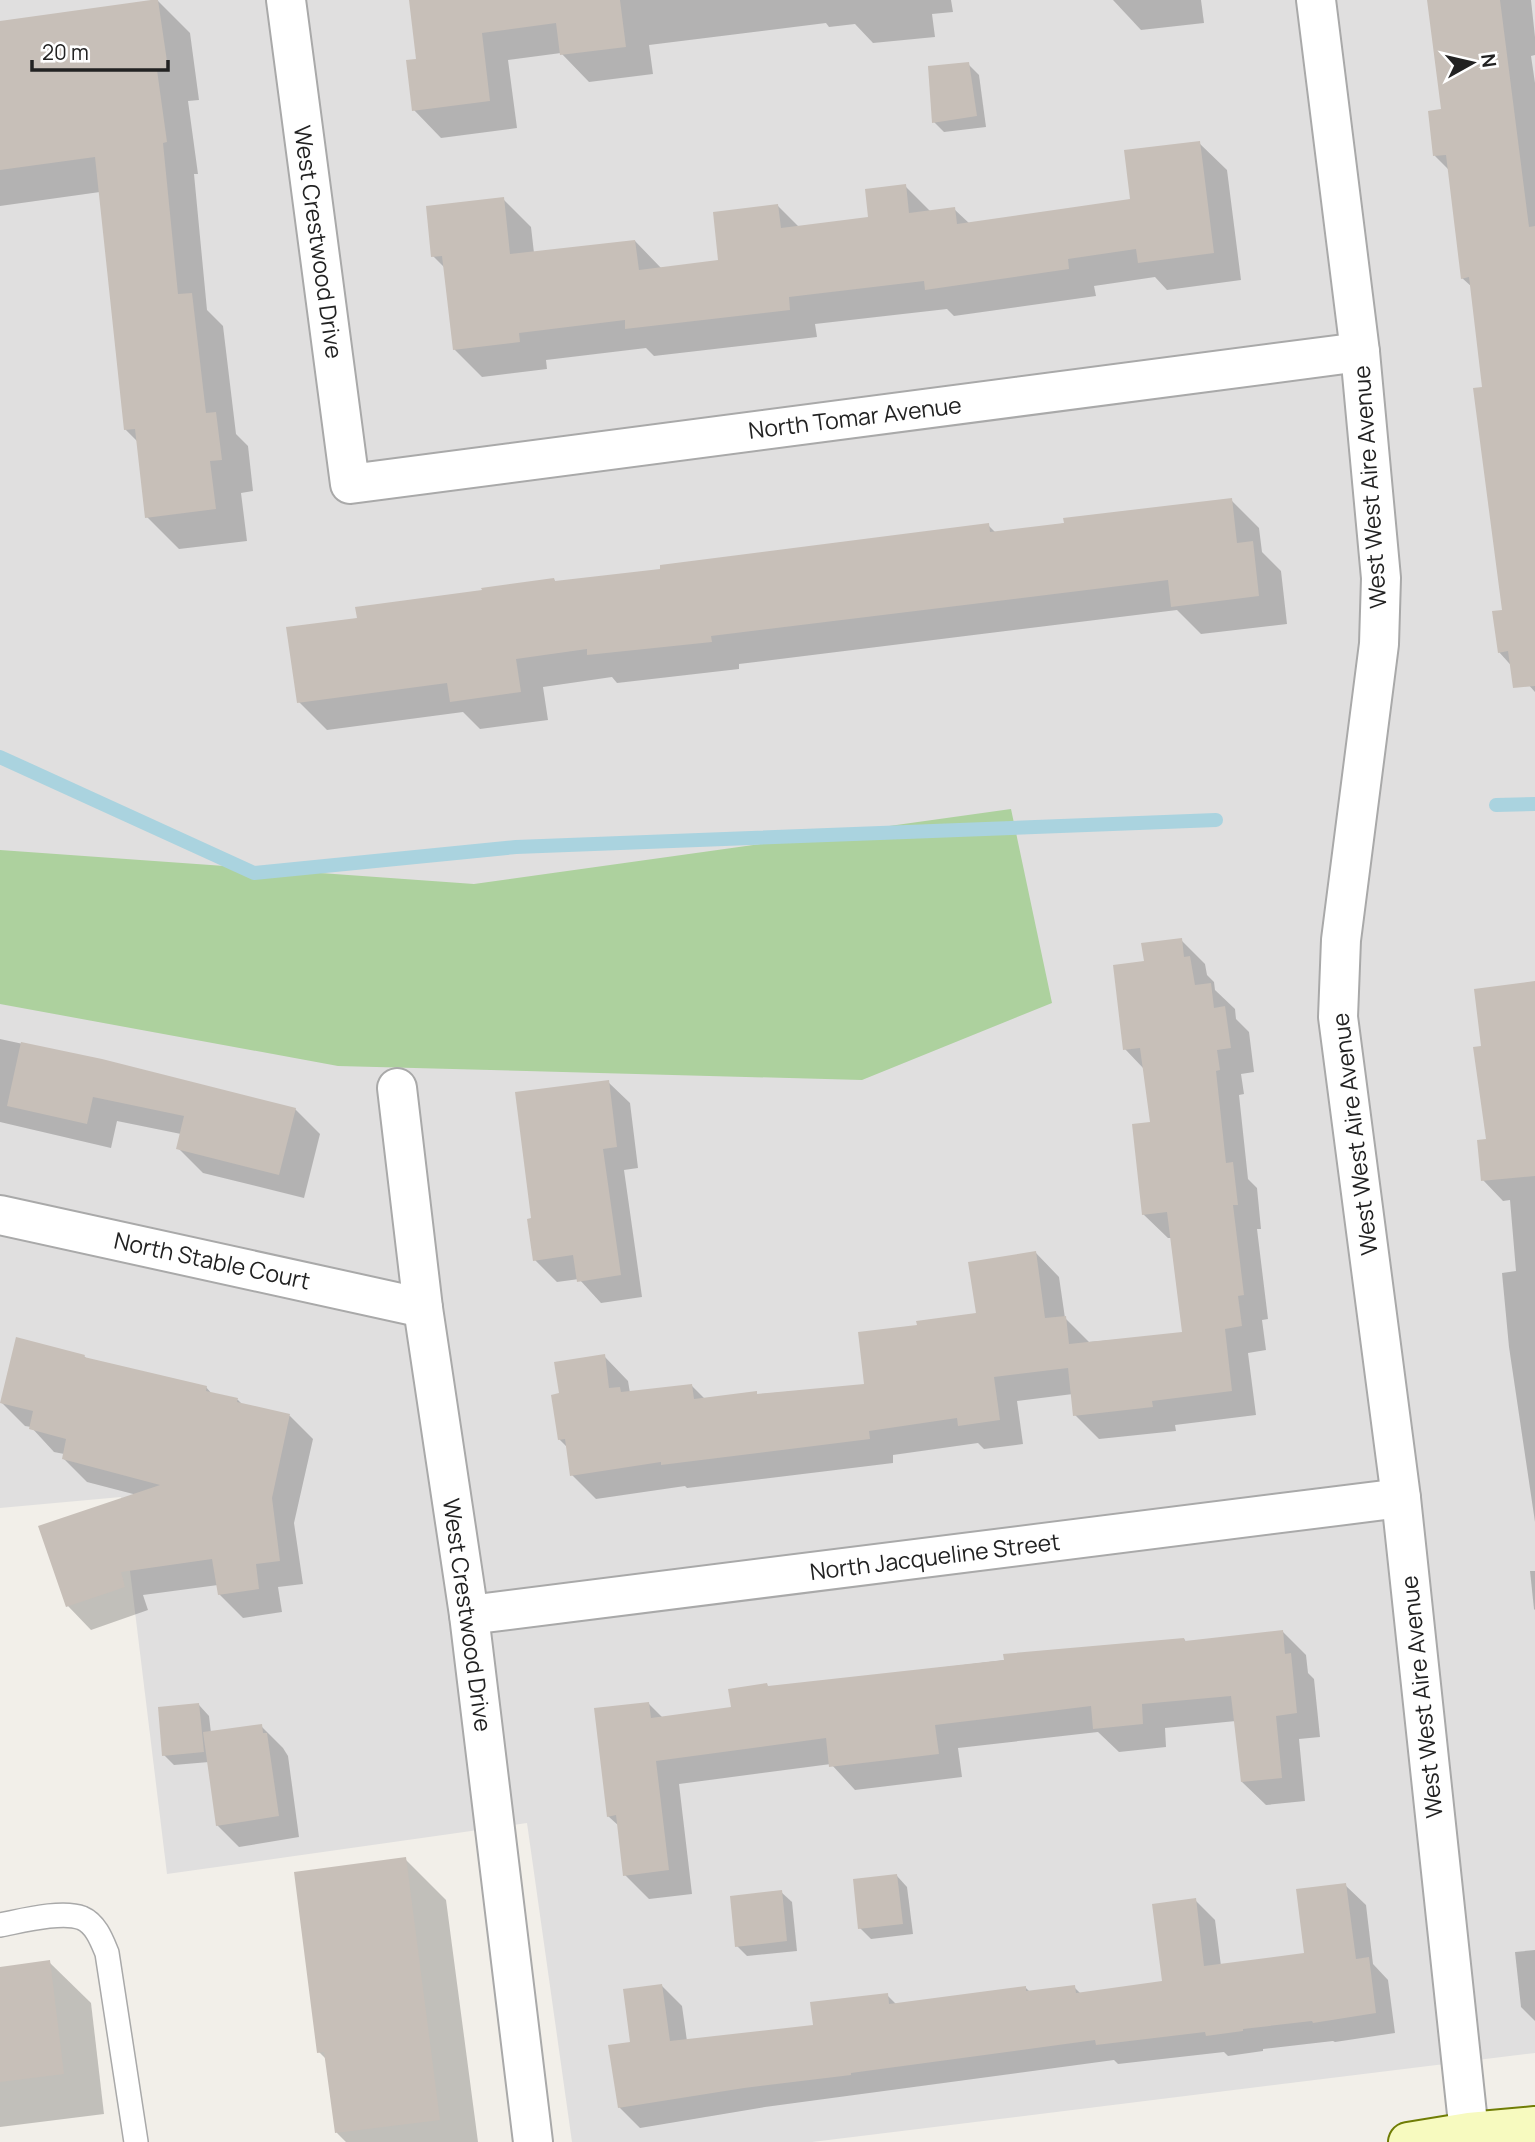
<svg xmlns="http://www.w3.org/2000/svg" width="1535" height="2142" viewBox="0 0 1535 2142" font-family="Manrope,sans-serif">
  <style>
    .residential { fill: #e0dfdf }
    .forest { fill: #add19e }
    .shadow { fill: #0003 }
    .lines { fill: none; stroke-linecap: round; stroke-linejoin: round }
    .stream { stroke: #aad3df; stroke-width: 14 }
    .building { fill: #c7bfb8 }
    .service-casing { stroke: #a9a9a9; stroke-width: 26 }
    .minor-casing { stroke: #a9a9a9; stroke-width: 42 }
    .secondary-casing { stroke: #707d05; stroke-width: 42 }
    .service { stroke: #fff; stroke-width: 23 }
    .minor { stroke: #fff; stroke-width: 38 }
    .secondary { stroke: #f7fabf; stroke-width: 38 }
    .labels { text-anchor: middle; stroke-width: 7; stroke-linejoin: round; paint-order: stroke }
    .street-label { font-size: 23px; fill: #222; stroke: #fff }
  </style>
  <rect width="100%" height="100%" fill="#f2efe9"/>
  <polygon class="residential" points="0,0 1535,0 1535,2053 812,2142 572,2142 527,1823 167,1874 121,1497 0,1508"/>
  <polygon class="forest" points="1011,809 1052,1003 862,1080 338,1066 0,1004 0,850 474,884"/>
  <g class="shadow">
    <polygon points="411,0 951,0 953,12 932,14 935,37 873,43 855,24 829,27 826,23 649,45 653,74 589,82 561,53 508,60 517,128 441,138 414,110 418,60"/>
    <polygon points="1113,0 1201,0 1204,23 1141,30"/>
    <polygon points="1429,0 1531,0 1535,37 1535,55 1531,56 1535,83 1535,692 1499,652 1504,611 1484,389 1472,287 1462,278 1449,170 1435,156 1443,110"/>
    <polygon points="158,1 190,33 199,100 188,101 198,174 194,174 207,310 223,326 236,434 248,446 253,491 241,493 247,541 179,549 147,517 138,442 125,429 100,192 0,206 0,23"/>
    <polygon points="968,64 979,75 986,127 944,132 934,122"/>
    <polygon points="1199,143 1227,170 1241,280 1167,290 1155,277 1094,286 1096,296 954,316 947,309 815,324 817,337 654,356 646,348 546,360 547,369 482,377 454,349 445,268 433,256 503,199 531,227 534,253 635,241 662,269 720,262 778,206 799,227 870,218 905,186 931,212 954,209 970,224 1132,200"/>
    <polygon points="1231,500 1259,528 1262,552 1281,571 1287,624 1201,634 1177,610 739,664 739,669 617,683 612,677 543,687 548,720 480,729 463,712 327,730 299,702 359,619 554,580 557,583 662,571 988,525 996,533"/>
    <polygon points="1181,940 1205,964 1207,975 1214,982 1215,990 1235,1009 1236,1019 1249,1032 1254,1072 1241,1074 1244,1094 1239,1095 1248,1179 1257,1188 1261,1229 1257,1229 1268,1319 1262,1320 1266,1350 1248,1353 1256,1415 1175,1425 1176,1431 1099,1439 1075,1415 1073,1394 1017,1401 1023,1444 984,1449 978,1443 893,1455 893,1463 687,1488 685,1486 596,1499 572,1475 568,1448 559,1439 561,1395 604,1356 628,1381 630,1393 692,1386 705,1399 866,1385 919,1327 978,1314 1035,1252 1059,1277 1065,1318 1089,1342 1184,1334 1172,1238 1168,1238 1143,1214 1152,1124 1144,1069 1125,1049 1146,963"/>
    <polygon points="1535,982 1535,1522 1509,1347 1502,1273 1516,1271 1510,1200 1503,1201 1483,1180 1488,1141 1483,1047"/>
    <polygon points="0,1039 102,1061 295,1109 320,1134 304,1198 203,1173 178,1148 181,1134 117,1121 111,1148 0,1122"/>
    <polygon points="608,1082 630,1103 638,1168 624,1170 642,1297 601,1303 579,1279 557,1282 535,1260 533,1220"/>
    <polygon points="84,1356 88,1360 206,1387 212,1394 238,1400 243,1405 290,1416 313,1439 294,1523 303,1584 278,1587 282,1612 243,1618 219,1594 218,1585 143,1595 148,1610 91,1630 68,1606 137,1495 87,1482 63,1458 64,1454 54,1452 31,1427 25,1426 1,1402"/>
    <polygon points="1530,1571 1535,1571 1535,1610 1534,1609"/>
    <polygon points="1282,1631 1306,1655 1308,1673 1314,1679 1320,1737 1299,1739 1305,1801 1266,1805 1242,1782 1236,1721 1165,1728 1166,1747 1119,1752 1098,1732 958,1748 962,1777 855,1790 831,1764 679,1784 692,1894 649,1899 625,1875 620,1827 608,1816 649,1704 663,1718 733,1708 769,1688 1184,1639 1187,1643"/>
    <polygon points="199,1705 209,1716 211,1733 261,1726 283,1748 288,1756 299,1837 239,1847 217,1825 209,1762 174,1765 164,1755"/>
    <polygon points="405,1859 446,1900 478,2142 346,2142 337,2133 327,2060 319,2052"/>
    <polygon points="897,1876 907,1887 913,1934 871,1939 860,1928"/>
    <polygon points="1345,1885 1366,1905 1373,1964 1388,1980 1395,2033 1335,2042 1333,2041 1263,2049 1263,2051 1228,2056 1224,2052 1118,2064 1114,2060 765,2107 640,2128 619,2107 632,2043 662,1986 682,2006 687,2041 815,2026 887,1995 897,2005 1025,1987 1030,1992 1074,1987 1081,1994 1164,1983 1195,1900 1215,1920 1221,1966 1306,1955"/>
    <polygon points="781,1892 792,1902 797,1951 747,1956 737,1946"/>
    <polygon points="1535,1950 1535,2021 1521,2007 1515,1952"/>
    <polygon points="49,1962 91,2003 104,2114 0,2127 0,1968"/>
  </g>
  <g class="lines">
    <g class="stream">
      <polyline points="0,757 254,873 516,847 1216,820"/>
      <polyline points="1496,805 1535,804"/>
    </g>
  </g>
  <g class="building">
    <polygon points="151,0 158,0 168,68 157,70 167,142 163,143 178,294 192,293 206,413 216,412 222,460 210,461 216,509 145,518 135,429 124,430 95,157 0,170 0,21"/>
    <polygon points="409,0 620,0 626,47 560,55 556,23 482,33 490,101 412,111 406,60 416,59"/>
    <polygon points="1427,0 1500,0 1529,227 1535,226 1535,686 1513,688 1508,651 1498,653 1492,611 1502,610 1473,388 1482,387 1469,277 1461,279 1446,155 1433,156 1428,111 1441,109"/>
    <polygon points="969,62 977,116 932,123 928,66"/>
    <polygon points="1200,141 1214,253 1138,263 1136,249 1068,259 1069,269 925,290 924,281 789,297 790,310 625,329 625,320 519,333 520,342 453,350 442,256 431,257 426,206 504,197 510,254 635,240 639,270 718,260 713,212 778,204 781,228 868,217 865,189 906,184 909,213 955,207 957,224 1130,199 1124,150"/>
    <polygon points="1232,498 1237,543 1253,541 1259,596 1171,607 1168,580 711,636 712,642 587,655 587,649 516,659 521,692 450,702 447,683 297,703 286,627 357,618 355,607 482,590 481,588 554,578 555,581 660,569 660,565 989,523 990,532 1064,523 1063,518"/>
    <polygon points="1182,938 1184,957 1190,956 1195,985 1211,983 1214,1008 1225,1006 1231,1048 1217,1050 1220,1070 1216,1071 1226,1163 1233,1162 1238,1205 1233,1205 1244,1295 1238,1296 1242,1326 1225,1329 1232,1391 1152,1401 1153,1407 1073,1416 1068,1368 994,1377 1000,1420 958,1426 957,1418 869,1431 870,1439 661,1465 661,1462 570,1476 565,1439 558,1440 551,1395 559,1393 554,1362 605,1354 609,1388 620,1387 621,1392 692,1384 694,1399 757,1391 757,1394 864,1384 858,1332 917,1325 916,1321 976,1313 968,1262 1036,1251 1045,1318 1066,1316 1069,1344 1182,1332 1167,1212 1142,1215 1132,1124 1150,1122 1140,1048 1123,1050 1113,965 1144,961 1141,943"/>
    <polygon points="1535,981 1535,1176 1481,1181 1477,1140 1486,1139 1473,1047 1481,1046 1474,989"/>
    <polygon points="21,1042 102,1059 296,1108 279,1175 176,1149 184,1116 93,1097 87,1124 7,1106"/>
    <polygon points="609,1080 617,1147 603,1149 621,1275 577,1282 573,1255 533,1261 527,1219 531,1218 515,1092"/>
    <polygon points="16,1337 85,1355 84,1357 207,1386 206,1391 238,1398 237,1402 290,1414 272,1498 280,1561 256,1564 259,1589 218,1595 212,1559 121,1572 125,1587 66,1607 38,1526 160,1485 62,1459 66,1439 29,1429 33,1411 0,1403"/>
    <polygon points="1283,1630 1285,1654 1291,1653 1297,1713 1276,1716 1282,1778 1241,1782 1231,1696 1142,1704 1143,1724 1093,1729 1091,1706 935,1725 939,1754 829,1767 826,1738 656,1761 669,1870 623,1876 616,1815 607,1817 594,1708 649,1702 651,1718 731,1707 728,1689 767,1683 768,1686 1004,1660 1003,1654 1184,1638 1185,1641"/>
    <polygon points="199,1703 204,1752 162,1756 158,1707"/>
    <polygon points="262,1724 263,1733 267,1733 279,1816 216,1826 203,1732"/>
    <polygon points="406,1857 440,2120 335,2133 324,2052 317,2053 294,1872"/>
    <polygon points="897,1874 903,1924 858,1929 853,1879"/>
    <polygon points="1346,1883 1356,1959 1369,1957 1376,2013 1313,2023 1312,2021 1243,2029 1243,2031 1206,2036 1205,2032 1096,2045 1095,2040 851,2073 851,2075 744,2088 618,2108 608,2045 630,2042 623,1989 662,1984 670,2041 813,2025 810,2002 888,1993 889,2004 1026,1986 1026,1991 1075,1985 1076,1993 1162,1981 1152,1904 1196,1898 1204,1966 1304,1953 1296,1889"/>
    <polygon points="782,1890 787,1941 735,1947 730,1896"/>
    <polygon points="50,1960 64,2074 0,2082 0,1967"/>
  </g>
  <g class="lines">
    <defs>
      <path id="service" d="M0 1925C21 1921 62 1910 82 1918 96 1924 102 1941 107 1953L136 2142"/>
      <g id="minor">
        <polyline points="286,0 350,484 1360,352"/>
        <polyline points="1316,0 1360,352 1381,578 1379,644 1341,940 1338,1017 1401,1498 1470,2142"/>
        <polyline points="397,1088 423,1308 469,1615 533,2142"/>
        <polyline points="0,1215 423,1308"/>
        <polyline points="469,1615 1401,1498"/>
      </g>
      <polyline id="secondary" points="1408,2142 1469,2132 1535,2126"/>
    </defs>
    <use href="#service" class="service-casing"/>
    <use href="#minor" class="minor-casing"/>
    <use href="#secondary" class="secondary-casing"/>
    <use href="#service" class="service"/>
    <use href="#minor" class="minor"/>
    <use href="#secondary" class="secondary"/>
  </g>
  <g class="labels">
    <g class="street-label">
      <text transform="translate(318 242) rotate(82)" y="8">West Crestwood Drive</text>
      <text transform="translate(855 418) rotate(-7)" y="8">North Tomar Avenue</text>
      <text transform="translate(1370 487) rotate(-94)" y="8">West West Aire Avenue</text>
      <text transform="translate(1355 1134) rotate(-97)" y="8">West West Aire Avenue</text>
      <text transform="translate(212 1261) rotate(12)" y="8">North Stable Court</text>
      <text transform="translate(935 1557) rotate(-7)" y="8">North Jacqueline Street</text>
      <text transform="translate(467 1615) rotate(82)" y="8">West Crestwood Drive</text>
      <text transform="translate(1422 1697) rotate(-96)" y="8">West West Aire Avenue</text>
    </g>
  </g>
  <g transform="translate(1472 63) rotate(82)" stroke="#ffffff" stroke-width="5" paint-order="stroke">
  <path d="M0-5L12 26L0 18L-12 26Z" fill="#222222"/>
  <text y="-10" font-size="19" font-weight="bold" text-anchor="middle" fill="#222222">N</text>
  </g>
  <path d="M32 60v10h136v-10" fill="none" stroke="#222222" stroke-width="3.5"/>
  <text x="42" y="60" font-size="21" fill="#222222" stroke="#ffffff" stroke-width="5" paint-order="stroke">20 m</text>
</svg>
